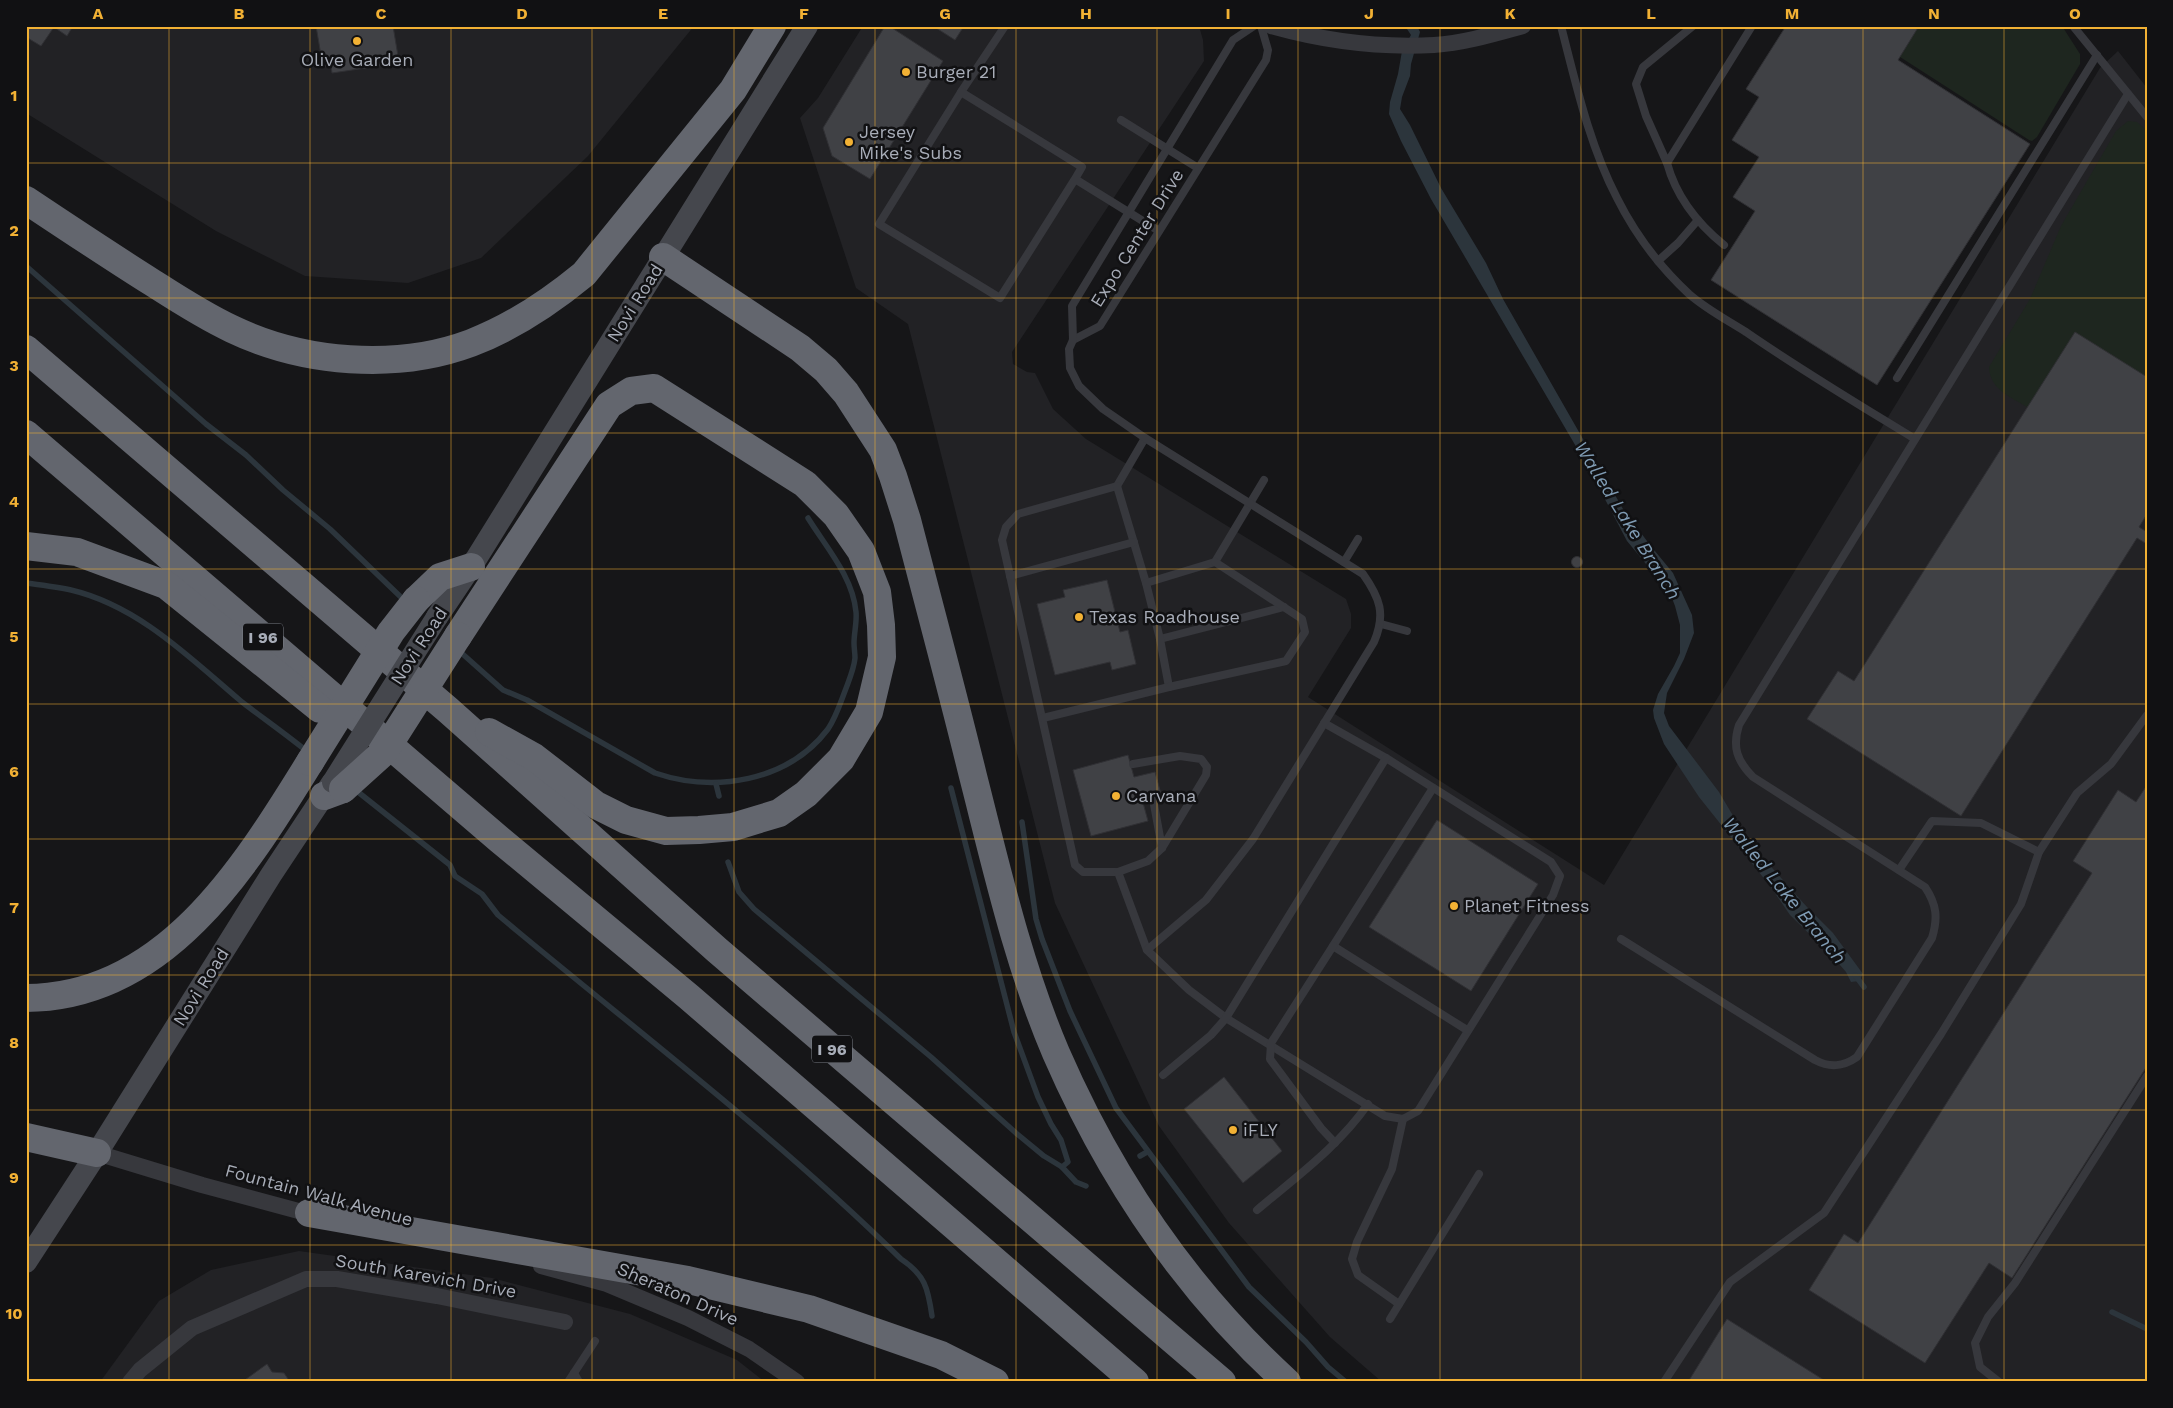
<svg xmlns="http://www.w3.org/2000/svg" width="2173" height="1408" viewBox="0 0 2173 1408" font-family="'Work Sans',sans-serif">
  <style>
    .built { fill: #222225 }
    .green { fill: #1e261f }
    .water { fill: #2c353c }
    .lines { fill: none; stroke-linecap: round; stroke-linejoin: round }
    .stream { stroke: #2c353c; stroke-width: 5.5 }
    .building { fill: #404145; stroke: #303034 }
    .lane { stroke: #37383d; stroke-width: 8 }
    .street { stroke: #37383d; stroke-width: 16 }
    .secondary { stroke: #45474d; stroke-width: 22 }
    .highway { stroke: #63666e; stroke-width: 28 }
    .secondary-bridge { stroke: #45474d; stroke-width: 22 }
    .highway-bridge { stroke: #63666e; stroke-width: 28 }
    .grid { fill: none; stroke: #f2b134; stroke-width: 1; stroke-opacity: 0.55 }
    .poi-dot { fill: #f2b134; stroke: #111113; stroke-width: 2 }
    .labels { text-anchor: middle; stroke-width: 5; stroke-linejoin: round; paint-order: stroke }
    .shield { fill: #111113; stroke: #7b7e86; stroke-width: 1 }
    .shield-label { font-size: 16px; font-weight: bold; fill: #a8adb8 }
    .poi-label { font-size: 18px; fill: #a8adb8; stroke: #111113; text-anchor: start }
    .street-label { font-size: 18px; fill: #a8adb8; stroke: #111113 }
    .water-label { font-size: 19px; font-style: italic; fill: #7f9bb3; stroke: #111113 }
    .neatline { fill: none; stroke: #f2b134; stroke-width: 2 }
    .grid-label { font-size: 16px; text-anchor: middle; font-weight: bold; fill: #f2b134 }
  </style>
  <rect width="100%" height="100%" fill="#161618"/>
  <g class="built">
    <polygon points="26,26 694,26 588,156 481,258 408,283 305,276 216,231 26,113"/>
    <polygon points="863,26 1199,26 1203,40 1204,61 1012,352 1013,364 1027,372 1035,373 1053,409 1086,439 1346,599 1351,614 1351,628 1308,697 1604,885 2100,68 2118,51 2147,88 2147,1382 1382,1382 1330,1337 1229,1223 1159,1126 1055,903 908,324 856,288 800,118 818,98"/>
    <polygon points="299,1251 492,1278 630,1314 737,1360 765,1382 100,1382 159,1301 211,1270"/>
  </g>
  <g class="green">
    <polygon points="1919,26 2062,26 2080,54 2080,64 2037,137 2032,141 2029,140 1900,57"/>
    <path d="M2128 121 2137 122 2147 131V377L2027 407C2011 397 1990 390 1989 367L2030 299 2061 226 2116 131Z"/>
  </g>
  <polygon class="water" points="1405,26 1417,26 1420,32 1411,64 1410,76 1402,97 1400,109 1410,125 1441,188 1486,263 1503,299 1623,509 1650,545 1673,573 1692,615 1694,633 1684,659 1667,693 1664,713 1669,726 1719,792 1748,841 1807,907 1833,933 1863,974 1859,981 1851,982 1846,972 1834,958 1790,915 1770,886 1699,797 1664,744 1654,718 1653,710 1658,694 1674,666 1680,653 1680,625 1675,606 1670,593 1627,541 1588,467 1431,199 1401,141 1389,114 1390,102 1398,74 1402,51 1411,35"/>
  <g class="lines">
    <g class="stream">
      <polyline points="26,266 206,424 246,455 283,490 330,529 406,602"/>
      <path d="M26 583C41 585 57 587 71 590 139 606 191 659 242 702 264 719 287 735 309 753"/>
      <path d="M457 649 503 690 527 700 655 773C714 793 788 782 828 729 836 717 840 704 845 691 849 680 854 669 855 658 855 653 854 648 854 643 854 633 857 622 856 612 853 577 826 547 808 518"/>
      <polyline points="716,784 719,796"/>
      <path d="M353 788 450 865 455 876 482 894 498 915 522 935C650 1041 782 1142 901 1259 925 1275 928 1288 932 1316"/>
      <polyline points="951,788 1014,1032 1038,1097 1051,1124 1061,1140 1068,1162 1062,1167"/>
      <polyline points="1022,822 1036,919 1042,939 1070,1011 1116,1108 1249,1287 1306,1342 1328,1367 1346,1382"/>
      <polyline points="728,862 739,892 754,909 931,1057 1016,1133 1044,1156 1062,1167 1076,1182 1086,1186"/>
      <polyline points="1855,975 1864,987"/>
      <polyline points="1140,1156 1147,1152"/>
      <polyline points="2112,1312 2147,1329"/>
    </g>
  </g>
  <g class="building">
    <polygon points="26,26 73,26 67,36 54,27 41,46 26,37"/>
    <polygon points="316,26 393,26 398,56 385,58 386,65 332,73 331,66 323,67"/>
    <polygon points="885,26 889,26 943,61 870,179 832,156 823,128"/>
    <polygon points="933,26 964,26 955,40"/>
    <polygon points="1786,26 1919,26 1898,60 2030,144 1877,385 1711,280 1755,211 1733,197 1759,157 1732,140 1759,97 1746,89"/>
    <polygon points="2075,332 2147,377 2147,514 2139,527 2147,532 2147,544 2137,538 1961,816 1807,719 1838,671 1854,681"/>
    <circle cx="1577" cy="562" r="5.5"/>
    <polygon points="1107,580 1120,632 1128,630 1136,664 1112,670 1110,662 1055,675 1037,604 1065,597 1063,590"/>
    <polygon points="1128,755 1134,777 1155,772 1161,794 1142,799 1148,821 1091,836 1073,770"/>
    <polygon points="2147,785 2147,1066 2012,1278 1989,1263 1925,1363 1809,1290 1844,1234 1858,1243 2092,873 2073,861 2118,790 2136,802"/>
    <polygon points="1437,820 1538,884 1471,991 1369,927"/>
    <polygon points="1224,1077 1282,1151 1243,1183 1184,1109"/>
    <polygon points="1727,1319 1827,1382 1688,1382"/>
    <polygon points="267,1364 272,1372 284,1373 290,1382 242,1382"/>
  </g>
  <g class="lines">
    <g class="lane">
      <path d="M1561 26C1576 84 1589 144 1617 198 1635 234 1660 267 1689 294 1706 309 1727 320 1746 332 1801 370 1858 404 1915 439"/>
      <polyline points="1693,26 1643,67 1636,84 1646,116 1667,163 1752,26"/>
      <polyline points="2073,26 2147,117"/>
      <polyline points="961,92 1005,26"/>
      <polyline points="1121,120 1198,168"/>
      <path d="M1667 163C1676 196 1698 224 1724 245"/>
      <polyline points="1075,179 1000,298 879,224 961,92 1082,167 1075,179 1159,231"/>
      <polyline points="1658,261 1678,243 1698,220"/>
      <polyline points="1073,340 1100,326 1266,60 1268,50 1261,26"/>
      <polyline points="1897,378 2097,55"/>
      <polyline points="1145,438 1117,486 1018,514 1006,527 1002,540 1075,865 1083,872 1118,872 1147,950 1189,990 1226,1018 1385,1116 1403,1119 1418,1111 1553,895 1560,876 1551,862 1386,758 1324,723"/>
      <polyline points="1117,486 1146,583"/>
      <polyline points="1344,562 1358,539"/>
      <polyline points="1010,576 1134,542"/>
      <polyline points="1381,624 1407,631"/>
      <polyline points="1160,639 1284,607"/>
      <polyline points="1169,687 1160,639 1146,583 1215,562 1264,480"/>
      <polyline points="1043,718 1169,687 1286,661 1305,632 1302,619 1215,562"/>
      <polyline points="1433,788 1333,946 1467,1030"/>
      <polyline points="1153,799 1162,848"/>
      <polyline points="1899,870 1932,821 1981,823 2039,852"/>
      <polyline points="1118,872 1148,861 1162,848 1206,775 1207,767 1201,759 1180,756 1133,764"/>
      <path d="M1621 939 1815 1060C1830 1068 1843 1067 1857 1057L1932 938C1938 918 1937 905 1925 887L1753 777C1737 761 1732 747 1739 725L2128 94"/>
      <polyline points="1333,946 1271,1043 1270,1059 1321,1128 1335,1143"/>
      <path d="M1147 950 1206 900 1253 839 1374 642C1386 614 1380 598 1363 574L1145 438 1103 409 1079 386 1070 368 1069 349 1073 340 1072 306 1233 40 1254 26"/>
      <polyline points="1163,1075 1211,1035 1226,1018 1386,758"/>
      <path d="M1257 1210C1296 1177 1339 1146 1368 1104"/>
      <polyline points="1399,1304 1358,1275 1352,1259 1357,1242 1392,1169 1403,1119"/>
      <polyline points="1390,1319 1479,1174"/>
      <polyline points="574,1373 579,1382"/>
      <polyline points="568,1382 595,1341"/>
      <polyline points="1664,1382 1730,1282 1824,1213 1941,1034 2021,904 2039,852 2077,793 2111,764 2147,715"/>
      <polyline points="1999,1382 1980,1367 1975,1343 1988,1317 2015,1283 2147,1076"/>
    </g>
    <g class="street">
      <path d="M1271 26C1324 41 1378 48 1434 45 1464 43 1494 34 1523 26"/>
      <polyline points="97,1153 202,1185 317,1216"/>
      <polyline points="541,1266 607,1284 688,1318 749,1349 797,1382"/>
      <polyline points="130,1382 140,1370 192,1328 306,1279 337,1279 437,1296 565,1322"/>
    </g>
    <g class="secondary">
      <polyline points="437,617 476,559 807,26"/>
      <polyline points="26,1262 97,1153 271,875 332,783"/>
    </g>
    <g class="highway">
      <path d="M26 200C68 228 110 256 153 283 178 299 204 316 232 329 303 363 396 371 471 343 513 327 550 302 584 274L733 90 772 26"/>
      <path d="M663 257 800 348 826 370 846 393 883 450 893 476 907 520C929 605 952 690 973 776 997 870 1018 964 1056 1053 1110 1177 1187 1291 1287 1382"/>
      <polyline points="26,349 448,710 717,950 1222,1382"/>
      <polyline points="26,434 500,840 689,997 1135,1382"/>
      <polyline points="26,546 77,552 166,585 320,709"/>
      <polyline points="416,600 440,577 471,567"/>
      <polyline points="458,636 609,405 631,391 654,388 805,484 836,515 861,551 877,592 881,625 882,657 869,712 841,759 806,794 779,813 733,827 699,830 666,831 626,820 596,805 534,757 489,732"/>
      <polyline points="324,796 343,789"/>
      <path d="M26 998C165 998 245 867 310 762"/>
      <polyline points="26,1137 97,1153"/>
      <polyline points="309,1213 688,1280 809,1309 941,1355 995,1382"/>
    </g>
    <polyline class="secondary-bridge" points="333,782 437,617"/>
    <g class="highway-bridge">
      <polyline points="310,762 391,632 416,600"/>
      <polyline points="343,789 384,752 458,636"/>
    </g>
  </g>
  <path class="grid" d="M169 26V1382M310 26V1382M451 26V1382M592 26V1382M734 26V1382M875 26V1382M1016 26V1382M1157 26V1382M1298 26V1382M1440 26V1382M1581 26V1382M1722 26V1382M1863 26V1382M2004 26V1382M26 163H2147M26 298H2147M26 433H2147M26 569H2147M26 704H2147M26 839H2147M26 975H2147M26 1110H2147M26 1245H2147"/>
  <g class="poi-dot">
    <circle cx="357" cy="41" r="5"/>
    <circle cx="906" cy="72" r="5"/>
    <circle cx="849" cy="142" r="5"/>
    <circle cx="1079" cy="617" r="5"/>
    <circle cx="1116" cy="796" r="5"/>
    <circle cx="1454" cy="906" r="5"/>
    <circle cx="1233" cy="1130" r="5"/>
  </g>
  <g class="labels">
    <g class="shield">
      <rect x="243" y="623.5" width="40" height="27" rx="4"/>
      <rect x="812" y="1035.5" width="40" height="27" rx="4"/>
    </g>
    <g class="shield-label">
      <text x="263" y="643">I 96</text>
      <text x="832" y="1055">I 96</text>
    </g>
    <g class="poi-label">
      <text x="357" y="66" text-anchor="middle">Olive Garden</text>
      <text x="916" y="78">Burger 21</text>
      <text x="859" y="138">Jersey<tspan x="859" dy="21">Mike's Subs</tspan></text>
      <text x="1089" y="623">Texas Roadhouse</text>
      <text x="1126" y="802">Carvana</text>
      <text x="1464" y="912">Planet Fitness</text>
      <text x="1243" y="1136">iFLY</text>
    </g>
    <g class="street-label">
      <text transform="translate(1137 238) rotate(-58)" y="6">Expo Center Drive</text>
      <text transform="translate(635 303) rotate(-58)" y="6">Novi Road</text>
      <text transform="translate(419 646) rotate(-57)" y="6">Novi Road</text>
      <text transform="translate(201 987) rotate(-58)" y="6">Novi Road</text>
      <text transform="translate(319 1195) rotate(15)" y="6">Fountain Walk Avenue</text>
      <text transform="translate(426 1276) rotate(10)" y="6">South Karevich Drive</text>
      <text transform="translate(678 1294) rotate(24)" y="6">Sheraton Drive</text>
    </g>
    <g class="water-label">
      <text transform="translate(1628 520) rotate(58)" y="7">Walled Lake Branch</text>
      <text transform="translate(1785 890) rotate(51)" y="7">Walled Lake Branch</text>
    </g>
  </g>
  <rect width="2173" height="1408" fill="none" stroke="#111113" stroke-width="55"/>
  <rect x="28" y="28" width="2118" height="1352" class="neatline"/>
  <g class="grid-label">
    <text x="98" y="19">A</text>
    <text x="239" y="19">B</text>
    <text x="381" y="19">C</text>
    <text x="522" y="19">D</text>
    <text x="663" y="19">E</text>
    <text x="804" y="19">F</text>
    <text x="945" y="19">G</text>
    <text x="1086" y="19">H</text>
    <text x="1228" y="19">I</text>
    <text x="1369" y="19">J</text>
    <text x="1510" y="19">K</text>
    <text x="1651" y="19">L</text>
    <text x="1792" y="19">M</text>
    <text x="1934" y="19">N</text>
    <text x="2075" y="19">O</text>
    <text x="14" y="101">1</text>
    <text x="14" y="236">2</text>
    <text x="14" y="371">3</text>
    <text x="14" y="507">4</text>
    <text x="14" y="642">5</text>
    <text x="14" y="777">6</text>
    <text x="14" y="913">7</text>
    <text x="14" y="1048">8</text>
    <text x="14" y="1183">9</text>
    <text x="14" y="1319">10</text>
  </g>
</svg>
